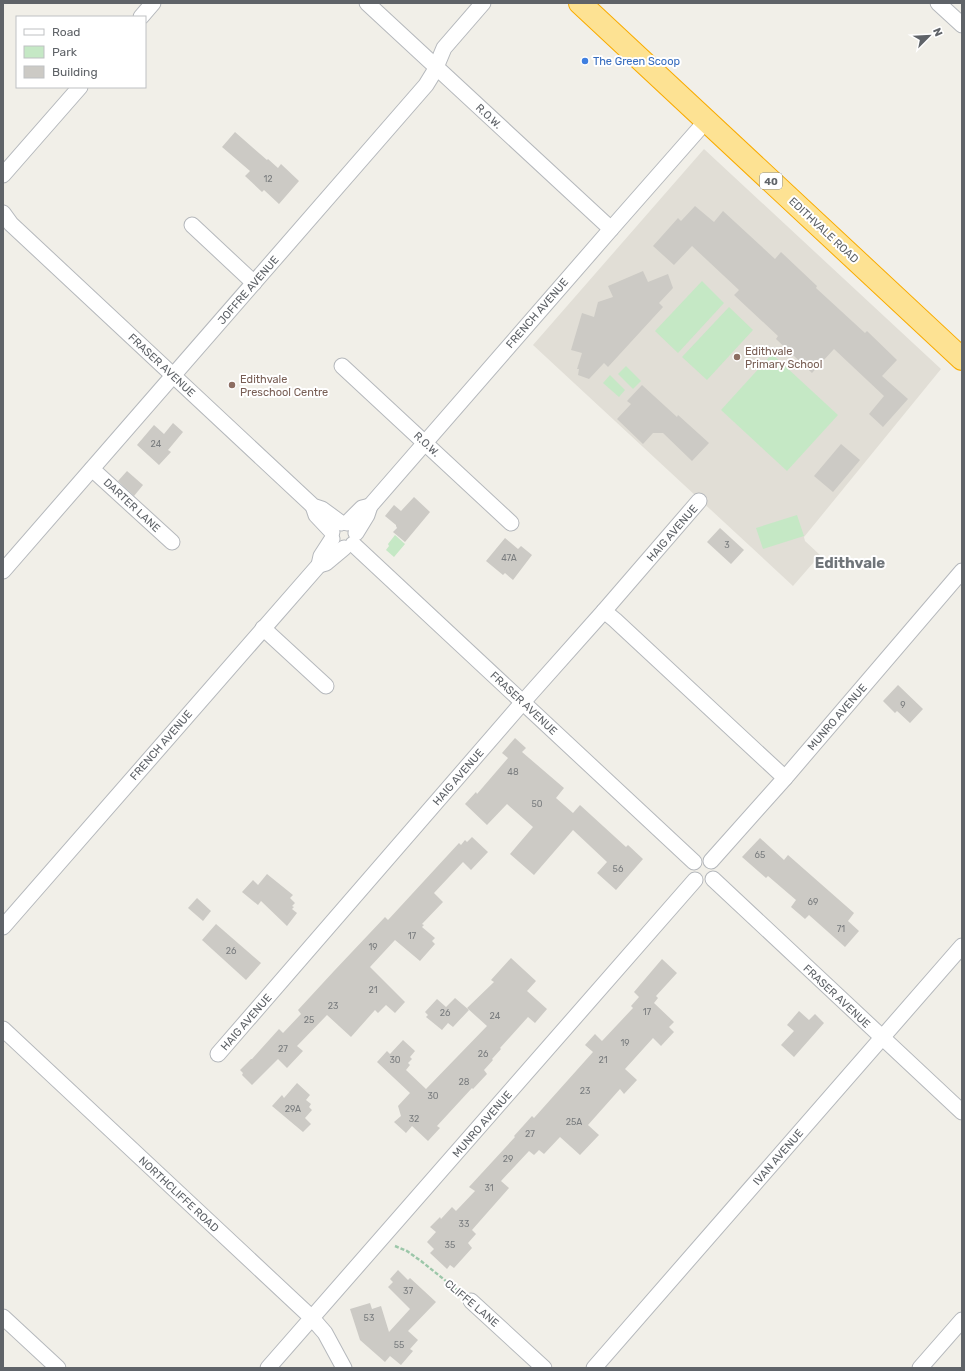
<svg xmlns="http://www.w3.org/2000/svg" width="965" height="1371" viewBox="0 0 965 1371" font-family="Rubik,sans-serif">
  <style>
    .education { fill: #e1ded6 }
    .green { fill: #c5e8c5 }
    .building { fill: #cccac5 }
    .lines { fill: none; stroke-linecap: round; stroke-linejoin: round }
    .minor-casing { stroke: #b5b8bc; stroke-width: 17 }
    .highway-casing { stroke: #f9ab00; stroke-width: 24 }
    .path { stroke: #9cc7a9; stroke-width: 2.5; stroke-dasharray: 4 2; stroke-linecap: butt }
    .minor { stroke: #fff; stroke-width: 15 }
    .highway { stroke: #fde293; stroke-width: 22 }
    .shop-dot { fill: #3f7fe0; stroke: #fff; stroke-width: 1.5 }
    .education-dot { fill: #8d6e63; stroke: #fff; stroke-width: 1.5 }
    .labels { text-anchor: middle; stroke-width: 4; stroke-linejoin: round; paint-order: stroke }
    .number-label { font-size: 9px; fill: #7a7d7f }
    .shield { fill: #fff; stroke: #8f9295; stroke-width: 1 }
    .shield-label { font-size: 10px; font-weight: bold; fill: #5f6368 }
    .shop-label { font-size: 11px; fill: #366cbe; stroke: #fff; text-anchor: start }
    .street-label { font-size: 11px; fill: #5f6368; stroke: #fff }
    .education-label { font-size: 11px; fill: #785e54; stroke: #fff; text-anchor: start }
    .district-label { font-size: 15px; font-weight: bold; fill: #70757a; stroke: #fff }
  </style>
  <rect width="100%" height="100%" fill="#f1efe8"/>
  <polygon class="education" points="704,149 941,369 804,537 805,541 820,555 793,586 533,345"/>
  <g class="green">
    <polygon points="702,281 724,303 678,353 655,331"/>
    <polygon points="729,307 753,330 707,380 682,357"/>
    <polygon points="772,354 838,415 787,471 721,410"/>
    <polygon points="626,366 641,381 633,389 618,374"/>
    <polygon points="610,375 625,390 619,397 603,383"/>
    <polygon points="797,515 804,536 763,549 756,528"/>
    <polygon points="395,535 405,544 394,557 386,550 389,546 388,544"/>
  </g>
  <g class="building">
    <polygon points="235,132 267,160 268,159 278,168 281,164 299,181 279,204 264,190 262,192 245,176 250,171 222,147"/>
    <polygon points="695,206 714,222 723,211 775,259 781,252 817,286 816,288 865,333 867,331 897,360 882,376 908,399 883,427 869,414 884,396 834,349 812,373 776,339 778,336 734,295 739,290 692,246 674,265 653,246 678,218 681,221"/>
    <polygon points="643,271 648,282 668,274 673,288 659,303 663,307 608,367 604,363 589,379 578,375 579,369 577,369 582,353 571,350 582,313 594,317 598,302 613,297 608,286"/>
    <polygon points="642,385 677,417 678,415 709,443 692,461 663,433 653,433 643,444 617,419 631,404 627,401"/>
    <polygon points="173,423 183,432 168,450 171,452 159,465 137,445 154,425 164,434"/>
    <polygon points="841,444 860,460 833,492 814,476"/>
    <polygon points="127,471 143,485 134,496 118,481"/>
    <polygon points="414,497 430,512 405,542 393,532 397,528 396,526 396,525 385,516 394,505 401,511"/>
    <polygon points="720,528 744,550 731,564 707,542"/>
    <polygon points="505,538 518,549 521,546 532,555 513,580 505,573 503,575 486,561"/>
    <polygon points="898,685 923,709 910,723 897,711 895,713 883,701"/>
    <polygon points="515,738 526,748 522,752 564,788 556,798 573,813 580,805 626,847 628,845 643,859 616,890 597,873 607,862 573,830 534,875 510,854 533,827 507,804 487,825 465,804 476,792 477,794 508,758 502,753"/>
    <polygon points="472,837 488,852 471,870 463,862 434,893 443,902 422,924 424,925 422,927 435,938 432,941 435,944 420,961 395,940 370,967 405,1002 395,1013 386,1005 378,1013 375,1010 351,1037 327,1015 297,1046 303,1051 287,1068 278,1059 252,1085 242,1075 243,1073 240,1070 251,1059 252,1059 279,1029 283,1033 301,1014 298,1010 334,971 385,917 388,920 459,843 461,845 465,840 467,842"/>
    <polygon points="760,838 784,860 788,855 854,913 848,921 859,931 845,947 809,915 805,919 791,907 796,900 768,876 766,878 742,857"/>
    <polygon points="267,874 293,895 290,898 295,903 292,906 294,907 292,909 297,913 287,926 261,901 258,905 242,892 253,880 258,885"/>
    <polygon points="197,898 211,911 203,921 188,908"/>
    <polygon points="216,924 261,963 246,980 202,940"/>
    <polygon points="511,958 536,981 527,991 547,1009 535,1023 528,1017 500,1048 501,1049 492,1059 493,1060 484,1070 487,1074 473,1089 472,1088 437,1126 440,1128 428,1141 412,1126 406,1133 394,1122 401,1116 398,1106 410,1093 377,1062 387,1051 390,1054 403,1040 415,1051 410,1057 412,1059 408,1063 410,1065 406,1070 426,1089 487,1026 467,1008 494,982 491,980"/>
    <polygon points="662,959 677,973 656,996 658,998 654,1003 674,1022 669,1027 674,1032 661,1046 653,1038 625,1069 637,1080 624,1094 620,1089 588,1125 599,1135 580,1155 560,1137 544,1154 539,1150 534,1155 529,1151 501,1181 509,1188 472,1230 476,1234 468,1243 472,1248 454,1268 450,1265 447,1269 430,1253 434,1249 427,1242 436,1232 430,1227 440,1217 441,1219 452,1207 456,1211 475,1191 469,1187 515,1137 514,1136 532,1116 534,1118 593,1052 585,1045 595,1034 602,1041 633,1008 631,1006 639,997 634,992"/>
    <polygon points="455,998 469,1010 453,1027 448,1023 442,1030 426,1017 428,1015 425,1012 437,999 446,1007"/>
    <polygon points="799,1011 809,1020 815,1014 824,1023 794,1057 781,1045 794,1031 787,1025"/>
    <polygon points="297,1083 310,1095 306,1100 311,1104 309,1107 312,1110 305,1118 311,1124 303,1132 272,1106 282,1095 284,1098"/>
    <polygon points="398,1270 408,1280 410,1278 436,1302 408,1331 418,1340 410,1349 413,1351 401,1365 390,1356 385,1362 360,1340 350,1309 370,1303 372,1309 381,1306 389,1332 410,1309 388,1287 393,1282 390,1279"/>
  </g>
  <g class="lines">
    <defs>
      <g id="minor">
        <polyline points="367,3 611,229"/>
        <polyline points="938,3 962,25"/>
        <polyline points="141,17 153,3"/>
        <polyline points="3,175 80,87"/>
        <polyline points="3,213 11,224 313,506 322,509 341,523"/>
        <polyline points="192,225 254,283"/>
        <polyline points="342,366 511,523"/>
        <polyline points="92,469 172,542"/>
        <polyline points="314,509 316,515 332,532"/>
        <polyline points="347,523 362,508 370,506"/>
        <polyline points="356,533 367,515 370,506 611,229 706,121"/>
        <polyline points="353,544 694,862"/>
        <polyline points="319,565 326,563 344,548"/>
        <polyline points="3,571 426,85 434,72 444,48 483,3"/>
        <polyline points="604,611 615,620 785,778"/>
        <polyline points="263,628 326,686"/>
        <polyline points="711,861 785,778 962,571"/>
        <polyline points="713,879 962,1112"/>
        <polyline points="3,927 319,565 321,556 332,539"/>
        <polyline points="3,1029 312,1318 325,1333 344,1368"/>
        <polyline points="218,1054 523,702 604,611 699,501"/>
        <polyline points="471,1301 544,1368"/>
        <polyline points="3,1317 58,1368"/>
        <polyline points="268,1368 695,880"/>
        <polyline points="594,1368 962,946"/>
        <polyline points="920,1368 962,1320"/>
      </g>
      <polyline id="highway" points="580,3 962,359"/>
    </defs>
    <use href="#minor" class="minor-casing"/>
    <use href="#highway" class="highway-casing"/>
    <polyline class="path" points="395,1246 407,1251 421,1261 461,1293"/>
    <use href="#minor" class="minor"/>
    <use href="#highway" class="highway"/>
  </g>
  <circle class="shop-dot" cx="585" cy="61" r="4"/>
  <g class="education-dot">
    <circle cx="737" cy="357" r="4"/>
    <circle cx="232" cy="385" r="4"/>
  </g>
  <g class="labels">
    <g class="number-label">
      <text x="268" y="182">12</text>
      <text x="156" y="447">24</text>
      <text x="727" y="548">3</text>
      <text x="509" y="561">47A</text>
      <text x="903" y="708">9</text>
      <text x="513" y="775">48</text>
      <text x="537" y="807">50</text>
      <text x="760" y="858">65</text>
      <text x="618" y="872">56</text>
      <text x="813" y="905">69</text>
      <text x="841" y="932">71</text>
      <text x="412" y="939">17</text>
      <text x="373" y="950">19</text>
      <text x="231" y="954">26</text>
      <text x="373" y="993">21</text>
      <text x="333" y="1009">23</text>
      <text x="647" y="1015">17</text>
      <text x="445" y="1016">26</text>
      <text x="495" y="1019">24</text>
      <text x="309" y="1023">25</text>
      <text x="625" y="1046">19</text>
      <text x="283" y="1052">27</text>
      <text x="483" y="1057">26</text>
      <text x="395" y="1063">30</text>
      <text x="603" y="1063">21</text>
      <text x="464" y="1085">28</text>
      <text x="585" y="1094">23</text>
      <text x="433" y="1099">30</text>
      <text x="293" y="1112">29A</text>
      <text x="414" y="1122">32</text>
      <text x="574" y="1125">25A</text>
      <text x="530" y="1137">27</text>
      <text x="508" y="1162">29</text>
      <text x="489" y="1191">31</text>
      <text x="464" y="1227">33</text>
      <text x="450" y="1248">35</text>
      <text x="408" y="1294">37</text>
      <text x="369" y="1321">53</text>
      <text x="399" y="1348">55</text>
    </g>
    <rect class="shield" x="760" y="173" width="22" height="16" rx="3"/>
    <g class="shield-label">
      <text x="771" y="185">40</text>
    </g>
    <g class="shop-label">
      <text x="593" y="65">The Green Scoop</text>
    </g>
    <g class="street-label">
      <text transform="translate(489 116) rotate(43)" y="4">R.O.W.</text>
      <text transform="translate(824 230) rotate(43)" y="4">EDITHVALE ROAD</text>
      <text transform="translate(248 290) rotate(-49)" y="4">JOFFRE AVENUE</text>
      <text transform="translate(537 313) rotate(-49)" y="4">FRENCH AVENUE</text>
      <text transform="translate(162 365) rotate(43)" y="4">FRASER AVENUE</text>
      <text transform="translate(427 444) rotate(43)" y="4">R.O.W.</text>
      <text transform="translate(132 505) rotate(43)" y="4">DARTER LANE</text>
      <text transform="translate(672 533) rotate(-49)" y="4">HAIG AVENUE</text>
      <text transform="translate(524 703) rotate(43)" y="4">FRASER AVENUE</text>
      <text transform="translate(837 717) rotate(-49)" y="4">MUNRO AVENUE</text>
      <text transform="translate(161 745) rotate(-49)" y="4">FRENCH AVENUE</text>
      <text transform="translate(458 777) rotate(-49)" y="4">HAIG AVENUE</text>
      <text transform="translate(837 996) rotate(43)" y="4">FRASER AVENUE</text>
      <text transform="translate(246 1022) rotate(-49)" y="4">HAIG AVENUE</text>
      <text transform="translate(482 1124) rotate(-49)" y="4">MUNRO AVENUE</text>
      <text transform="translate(778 1157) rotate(-49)" y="4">IVAN AVENUE</text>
      <text transform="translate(179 1194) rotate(43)" y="4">NORTHCLIFFE ROAD</text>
      <text transform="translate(472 1303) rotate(40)" y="4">CLIFFE LANE</text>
    </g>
    <g class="education-label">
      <text x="745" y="355">Edithvale<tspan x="745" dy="13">Primary School</tspan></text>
      <text x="240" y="383">Edithvale<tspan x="240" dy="13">Preschool Centre</tspan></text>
    </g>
    <g class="district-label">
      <text x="850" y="568">Edithvale</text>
    </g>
  </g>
  <rect width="965" height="1371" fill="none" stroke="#5f6368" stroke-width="8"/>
  <rect x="16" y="16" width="130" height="72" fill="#ffffff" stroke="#bfc1c3"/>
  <rect x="24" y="29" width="20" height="6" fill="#ffffff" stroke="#bfc1c3"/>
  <text x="52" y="36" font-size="12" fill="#5f6368">Road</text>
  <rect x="24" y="46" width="20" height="12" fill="#c5e8c5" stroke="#bfc1c3"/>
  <text x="52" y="56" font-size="12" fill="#5f6368">Park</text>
  <rect x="24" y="66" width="20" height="12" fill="#cccac5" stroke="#bfc1c3"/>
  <text x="52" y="76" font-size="12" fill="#5f6368">Building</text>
  <g transform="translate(929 36) rotate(66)" stroke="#ffffff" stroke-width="3" paint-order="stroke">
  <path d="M0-3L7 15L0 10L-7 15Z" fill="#5f6368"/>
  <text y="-6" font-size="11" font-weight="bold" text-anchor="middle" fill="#5f6368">N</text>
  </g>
</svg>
